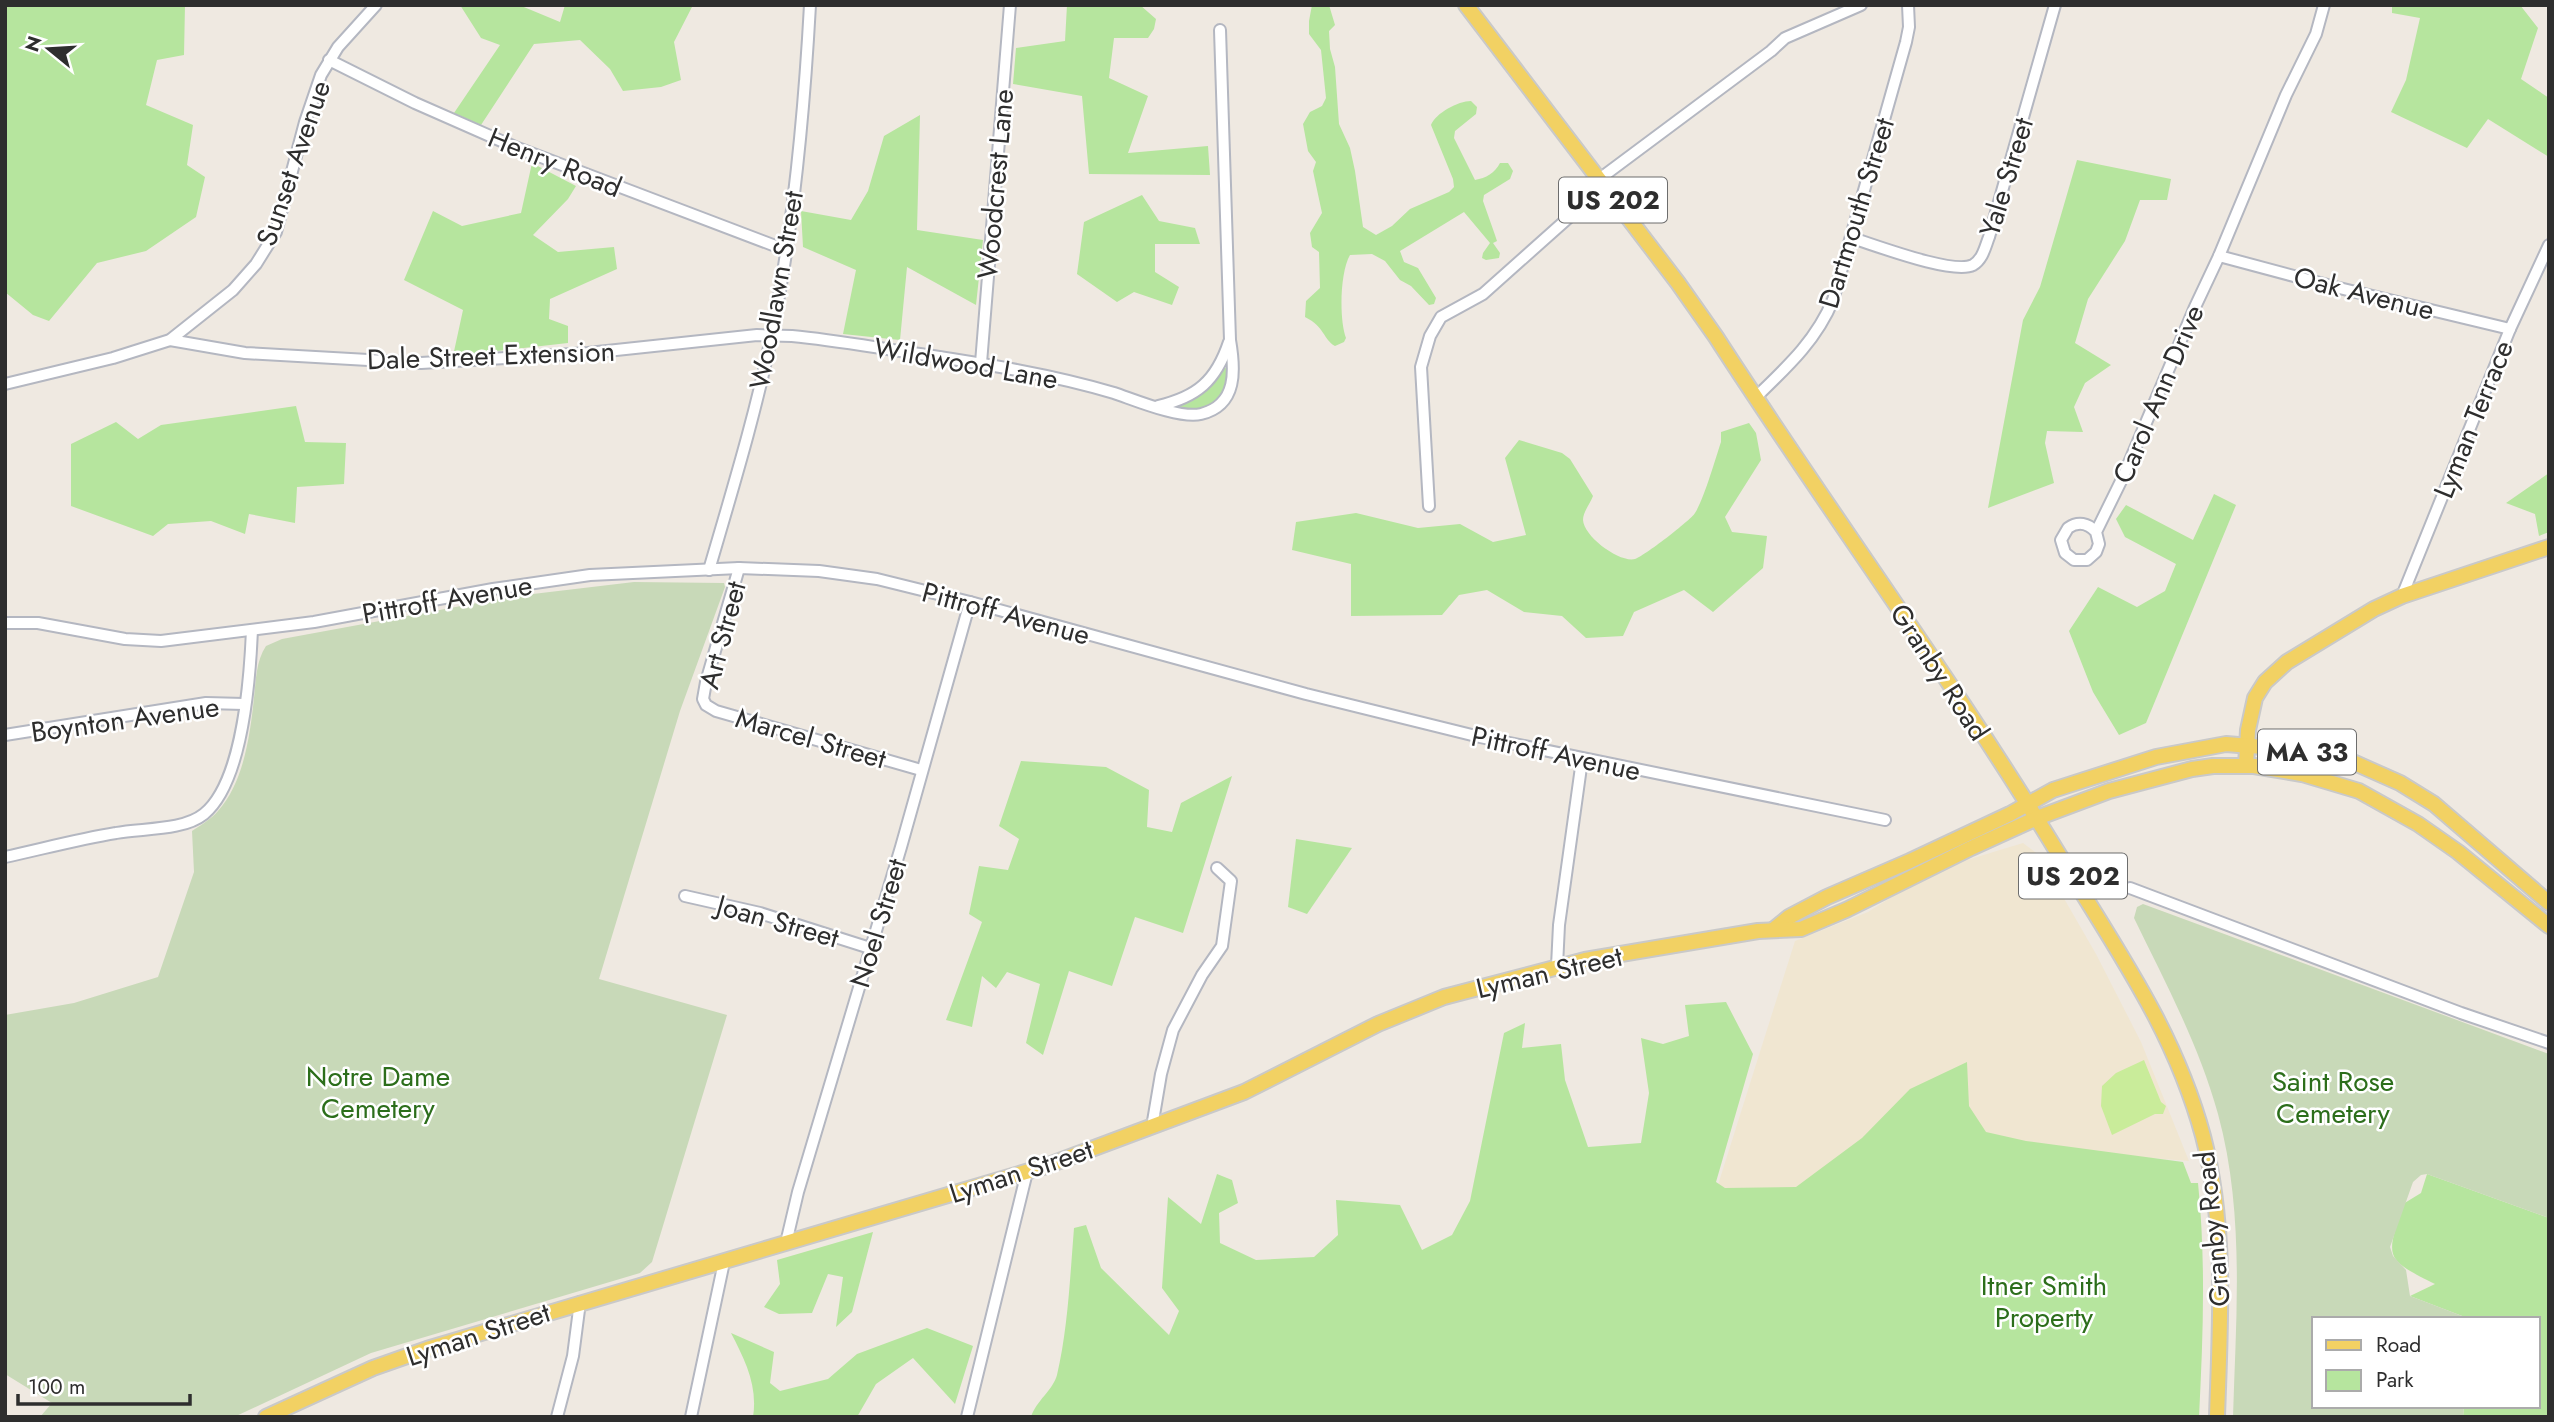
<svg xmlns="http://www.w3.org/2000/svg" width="2554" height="1422" viewBox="0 0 2554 1422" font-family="Jost,sans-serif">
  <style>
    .education { fill: #f0e6d1 }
    .green { fill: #b6e59e }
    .cemetery { fill: #c8d9b8 }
    .pitch { fill: #c9ec9a }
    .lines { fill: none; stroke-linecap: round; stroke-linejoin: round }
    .minor-casing { stroke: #b4b7c1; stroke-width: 14 }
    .major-casing { stroke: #c9c9c9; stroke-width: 18 }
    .minor { stroke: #fff; stroke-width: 10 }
    .major { stroke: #f2d163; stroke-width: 14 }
    .labels { text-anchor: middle; stroke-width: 5; stroke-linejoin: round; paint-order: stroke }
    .shield { fill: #fff; stroke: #6d6d6d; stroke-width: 2 }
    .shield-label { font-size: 26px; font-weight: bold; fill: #2e2e2e }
    .street-label { font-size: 28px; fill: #2e2e2e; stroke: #fff }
    .park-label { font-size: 28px; fill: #2c6e1b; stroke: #fff }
  </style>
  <rect width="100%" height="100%" fill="#efe9e1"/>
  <polygon class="education" points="2023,843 2039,855 2096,954 2141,1042 2189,1161 1975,1144 1778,1202 1717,1188 1795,941 1868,912 1914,883 1967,860"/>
  <g class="green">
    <polygon points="5,5 185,5 184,55 157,60 146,105 193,125 187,165 205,177 196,217 146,251 97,263 49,321 33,315 5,292"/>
    <polygon points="460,5 519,5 560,22 565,5 693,5 674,42 681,80 661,87 623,91 610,69 580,40 534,44 481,125 454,113 500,45 481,38"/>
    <polygon points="1067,5 1140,5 1156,19 1154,29 1148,38 1114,38 1109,78 1148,96 1128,153 1208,146 1210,175 1089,174 1082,96 1013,84 1016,48 1065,41"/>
    <path d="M1312 5H1329L1335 25 1329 31 1330 49 1335 67 1339 124 1350 148 1355 171 1363 227 1376 235 1392 226 1410 209 1449 192 1454 187 1453 179 1431 125C1436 113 1458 101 1471 101L1477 107 1476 114 1455 131 1454 138 1475 180C1486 178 1495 173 1500 163H1508L1513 171 1510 179 1484 195 1483 201 1495 235 1497 241 1493 243 1500 253 1499 258 1486 260 1482 258 1483 253 1490 243 1464 212 1400 251 1404 262 1418 268 1436 298 1434 304 1429 305 1411 286 1400 280 1385 261 1372 254 1350 255C1340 272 1339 319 1346 338L1344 342 1335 346C1323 339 1325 327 1305 317L1306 301 1320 288 1319 252 1312 247 1310 233 1322 213 1313 171 1316 162 1308 151 1303 124 1310 112 1322 106 1326 98 1321 50 1309 34V21Z"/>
    <polygon points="2392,5 2520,5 2538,28 2521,79 2549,98 2549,157 2488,119 2467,148 2391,112 2406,80 2420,18 2392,13"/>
    <polygon points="920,115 917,230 983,240 976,305 907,267 900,340 843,334 856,270 803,247 801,211 851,220 868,191 884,136"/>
    <polygon points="2077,160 2171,179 2167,200 2140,200 2125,241 2088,299 2075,343 2111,365 2085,383 2074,407 2083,432 2047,431 2045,443 2054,483 1988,508 2023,320 2040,287"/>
    <polygon points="532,163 576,186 568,199 533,235 558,252 614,247 617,269 550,299 549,319 568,326 568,343 453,356 463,310 404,280 433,211 462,226 521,213"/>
    <polygon points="1142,195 1159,221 1195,228 1200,244 1155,244 1155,272 1179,287 1172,305 1134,292 1117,302 1077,274 1084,222"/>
    <path d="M1225 368 1229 369C1231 398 1207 413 1180 409V404L1204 392 1215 382Z"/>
    <polygon points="296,406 305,442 346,443 344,484 297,487 295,523 249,514 245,534 211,521 168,524 153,536 71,506 71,444 116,422 138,439 161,425"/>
    <path d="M1749 423 1756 433 1761 460 1725 517 1732 532 1767 536 1763 568 1713 612 1684 590 1634 612 1623 636 1586 638 1562 616 1524 612 1487 590 1459 595 1442 615 1351 616V564L1292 550 1296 522 1356 513 1418 528 1460 524 1493 542 1526 535 1505 458 1519 440 1562 453 1570 459 1593 496C1590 504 1583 512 1583 520 1584 537 1620 563 1635 559 1643 557 1691 520 1695 513 1704 499 1715 460 1721 442V432Z"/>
    <polygon points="2549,473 2549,532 2539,536 2535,514 2506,503"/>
    <polygon points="2214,494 2236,505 2146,723 2119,735 2093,692 2069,631 2098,587 2137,607 2165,591 2176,564 2125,537 2116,519 2126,505 2193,540"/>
    <polygon points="1021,761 1106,767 1149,790 1147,827 1172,832 1181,803 1232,776 1183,933 1135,917 1112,986 1069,971 1043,1055 1026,1043 1040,984 1007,972 996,988 982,976 972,1027 946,1020 982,922 969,914 979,866 1008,870 1019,839 999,826"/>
    <polygon points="1296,839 1352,848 1307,914 1288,907"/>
    <path d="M1726 1002 1753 1054 1716 1182 1725 1188 1796 1187 1862 1138 1910 1089 1967 1062 1969 1106 1986 1132 2026 1141 2183 1162 2191 1183H2198C2206 1261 2203 1338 2199 1417H1031C1036 1401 1053 1390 1057 1375 1068 1328 1070 1277 1074 1228L1086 1225 1101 1268 1169 1335 1179 1311 1162 1288 1168 1197 1201 1224 1217 1174 1232 1180 1238 1203 1219 1213 1220 1243 1256 1260 1314 1257 1338 1235 1336 1200 1400 1205 1422 1250 1452 1235 1470 1201 1504 1033 1525 1023 1522 1048 1561 1044 1565 1080 1588 1147 1641 1143 1649 1093 1641 1038 1663 1044 1689 1036 1685 1005Z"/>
    <path d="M2427 1174 2549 1218V1417H2463L2464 1406H2538V1319H2470L2410 1296 2435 1284C2382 1258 2387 1257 2403 1204L2421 1193Z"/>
    <polygon points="873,1232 852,1312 836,1327 843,1277 828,1274 812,1313 779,1314 764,1307 780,1284 777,1260"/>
    <path d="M927 1328 973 1346 955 1404 913 1358 876 1384 857 1417H753C758 1386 745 1360 731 1333L774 1352 770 1383 780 1391 828 1379 857 1354Z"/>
  </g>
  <g class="cemetery">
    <path d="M634 582 724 583 725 587 680 711 599 979 727 1015 652 1262 640 1273 371 1353 234 1417H40L52 1403 5 1374V1015L74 1003 158 977 194 872 192 831C201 825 211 819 218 811 244 782 250 735 254 698 256 680 256 661 266 646L282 639 516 596Z"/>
    <path d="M2143 904 2549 1054V1218L2427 1174 2421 1175 2413 1182 2390 1247 2393 1256 2406 1270 2410 1296 2470 1319H2314V1406H2464L2463 1417H2233C2236 1316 2245 1213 2218 1114 2199 1045 2165 982 2134 918L2137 907Z"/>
  </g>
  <polygon class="pitch" points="2144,1060 2161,1102 2166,1106 2163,1114 2155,1114 2112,1135 2101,1106 2102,1086 2116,1073"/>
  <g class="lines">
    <defs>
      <g id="minor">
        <polyline points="329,60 415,103 515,147 786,250"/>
        <polyline points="1598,180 1771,51 1785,38 1861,5"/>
        <path d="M1852 238C1875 245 1953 275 1973 265 1983 259 1985 247 1989 237L2055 5"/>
        <polyline points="2219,256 2335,287 2510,329"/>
        <path d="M170 340 245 353 421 363 588 353 757 335 792 336C835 340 877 348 920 354 985 364 1050 374 1114 393 1135 400 1180 419 1201 414 1238 405 1235 369 1230 340L1220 30"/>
        <polyline points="981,363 1010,5"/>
        <polyline points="5,384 113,358 170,340 233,290 256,264 276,232 305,122 321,75 338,47 376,5"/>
        <path d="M1755 398C1786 368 1816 341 1833 300L1906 42 1909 27 1908 5"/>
        <path d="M1158 406C1197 397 1216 381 1229 342"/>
        <polyline points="1429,506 1421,367 1430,336 1441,317 1483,294 1603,187"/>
        <path d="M2096 532C2088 523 2078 521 2068 528L2061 540 2065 553 2074 560H2087L2096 552 2099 544 2096 532 2123 477 2195 307 2219 256 2286 95 2316 34 2324 5"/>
        <polyline points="739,568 706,682 703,699 706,705 716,711 921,770"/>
        <path d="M709 570C732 491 756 413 772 333 794 225 804 115 810 5"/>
        <polyline points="2402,596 2510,329 2549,245"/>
        <polyline points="5,623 38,623 125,639 161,641 314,622 493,589 590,575 739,568 819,571 877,579 970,602 1306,694 1480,737 1885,820"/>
        <polyline points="5,735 206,703 244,704"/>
        <path d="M5 857C42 849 79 839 116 833 142 828 183 831 204 814 243 782 250 677 252 630"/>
        <polyline points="2130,888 2461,1013 2549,1043"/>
        <polyline points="685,896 760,913 870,948"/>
        <polyline points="1557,966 1559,925 1582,760"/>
        <polyline points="1152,1127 1161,1074 1173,1030 1202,975 1222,946 1231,881 1217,868"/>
        <polyline points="786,1243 798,1192 901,847 970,602"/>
        <polyline points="557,1417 573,1356 580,1302"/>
        <polyline points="691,1417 724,1262"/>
        <polyline points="967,1417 1027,1172"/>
      </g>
      <g id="major">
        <path d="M1466 5 1678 283 1716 337C1829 512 1953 680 2061 858 2117 951 2174 1029 2203 1136 2227 1228 2220 1323 2217 1417"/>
        <polyline points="2246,766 2248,730 2255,698 2265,682 2287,662 2374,609 2402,596 2549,547"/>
        <polyline points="1773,930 1789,917 1827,897 1910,861 2010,814 2053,790 2156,757 2226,744 2276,748 2346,759 2400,783 2434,804 2549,903"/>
        <polyline points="266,1417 373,1368 427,1349 1046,1166 1244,1092 1378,1024 1444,997 1585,960 1758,931 1801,929 1846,910 1971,848 2037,818 2109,791 2192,769 2213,766 2254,766 2302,774 2359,791 2418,824 2458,852 2549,926"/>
      </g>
    </defs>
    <use href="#minor" class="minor-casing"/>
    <use href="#major" class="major-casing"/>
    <use href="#minor" class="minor"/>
    <use href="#major" class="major"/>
  </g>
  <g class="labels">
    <g class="shield">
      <rect x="1559" y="177.5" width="108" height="45" rx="5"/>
      <rect x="2258" y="729.5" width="98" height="45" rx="5"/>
      <rect x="2019" y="853.5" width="108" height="45" rx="5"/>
    </g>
    <g class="shield-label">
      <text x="1613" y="209">US 202</text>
      <text x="2307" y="761">MA 33</text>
      <text x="2073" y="885">US 202</text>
    </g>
    <g class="street-label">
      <text transform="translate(555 162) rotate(22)" y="10">Henry Road</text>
      <text transform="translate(293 163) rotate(-71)" y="10">Sunset Avenue</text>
      <text transform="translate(2006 177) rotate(-73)" y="10">Yale Street</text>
      <text transform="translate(995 184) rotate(-85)" y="10">Woodcrest Lane</text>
      <text transform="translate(1856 213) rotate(-73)" y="10">Dartmouth Street</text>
      <text transform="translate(776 290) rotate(-80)" y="10">Woodlawn Street</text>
      <text transform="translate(2364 293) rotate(14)" y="10">Oak Avenue</text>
      <text transform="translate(491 355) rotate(-2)" y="10">Dale Street Extension</text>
      <text transform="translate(966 363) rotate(10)" y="10">Wildwood Lane</text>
      <text transform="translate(2158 394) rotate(-67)" y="10">Carol Ann Drive</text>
      <text transform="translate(2473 419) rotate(-68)" y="10">Lyman Terrace</text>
      <text transform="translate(447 599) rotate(-10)" y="10">Pittroff Avenue</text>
      <text transform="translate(1006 613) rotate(15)" y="10">Pittroff Avenue</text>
      <text transform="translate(722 635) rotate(-75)" y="10">Art Street</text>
      <text transform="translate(1940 672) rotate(57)" y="10">Granby Road</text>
      <text transform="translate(125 719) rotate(-8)" y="10">Boynton Avenue</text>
      <text transform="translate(811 738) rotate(16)" y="10">Marcel Street</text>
      <text transform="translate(1556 753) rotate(12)" y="10">Pittroff Avenue</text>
      <text transform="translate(778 921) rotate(16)" y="10">Joan Street</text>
      <text transform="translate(878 923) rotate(-73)" y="10">Noel Street</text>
      <text transform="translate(1549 972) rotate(-13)" y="10">Lyman Street</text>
      <text transform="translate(1021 1171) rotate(-18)" y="10">Lyman Street</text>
      <text transform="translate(2212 1229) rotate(-96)" y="10">Granby Road</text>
      <text transform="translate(478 1334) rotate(-18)" y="10">Lyman Street</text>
    </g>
    <g class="park-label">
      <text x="378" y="1086">Notre Dame<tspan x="378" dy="32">Cemetery</tspan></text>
      <text x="2333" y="1091">Saint Rose<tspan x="2333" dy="32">Cemetery</tspan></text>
      <text x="2044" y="1295">Itner Smith<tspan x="2044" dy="32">Property</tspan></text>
    </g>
  </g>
  <rect width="2554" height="1422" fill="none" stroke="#2e2e2e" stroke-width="14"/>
  <rect x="2312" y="1317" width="228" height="91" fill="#ffffff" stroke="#ababab" stroke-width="2"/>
  <rect x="2326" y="1340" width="35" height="10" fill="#f2d163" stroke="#ababab" stroke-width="2"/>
  <text x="2376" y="1352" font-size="21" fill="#2e2e2e">Road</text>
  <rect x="2326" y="1370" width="35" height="21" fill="#b6e59e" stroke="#ababab" stroke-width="2"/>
  <text x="2376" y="1387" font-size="21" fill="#2e2e2e">Park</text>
  <g transform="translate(49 49) rotate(288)" stroke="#ffffff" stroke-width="5" paint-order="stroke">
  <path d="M0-5L12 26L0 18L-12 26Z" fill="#2e2e2e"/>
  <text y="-10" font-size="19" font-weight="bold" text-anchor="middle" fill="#2e2e2e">N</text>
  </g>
  <path d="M18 1394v10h172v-10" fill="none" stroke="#2e2e2e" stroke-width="3.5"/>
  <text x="28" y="1394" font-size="21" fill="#2e2e2e" stroke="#ffffff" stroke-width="5" paint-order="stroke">100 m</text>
</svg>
